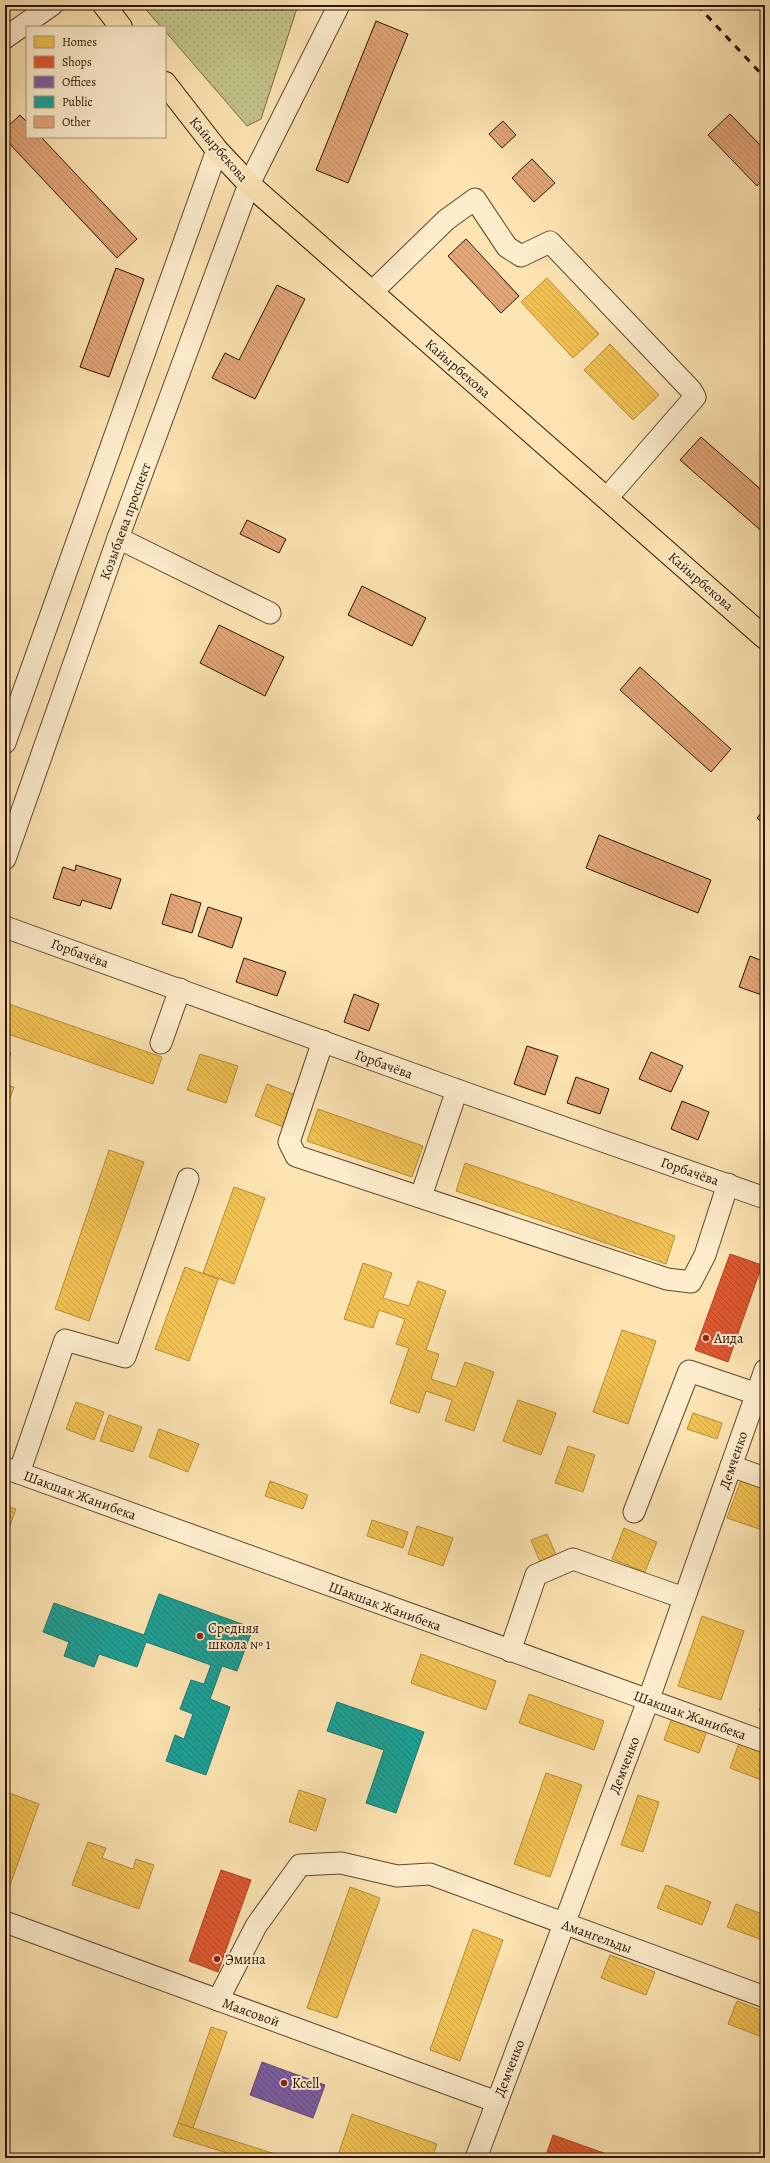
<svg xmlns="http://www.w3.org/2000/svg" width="770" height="2163" viewBox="0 0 770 2163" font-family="Alegreya,serif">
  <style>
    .grass { fill: url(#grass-dots); stroke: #766b45 }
    .homes { fill: url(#homes-back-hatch); stroke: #b68d37 }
    .shops { fill: url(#shops-back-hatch); stroke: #ac4320 }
    .offices { fill: url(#offices-back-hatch); stroke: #634875 }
    .public { fill: url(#public-back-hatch); stroke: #1d786a }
    .building { fill: url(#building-back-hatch); stroke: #2b1300 }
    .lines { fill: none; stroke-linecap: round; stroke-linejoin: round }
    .minor-casing { stroke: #5f472c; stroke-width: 23 }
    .major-casing { stroke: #2b1300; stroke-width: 24 }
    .minor { stroke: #fdedcd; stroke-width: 21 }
    .major { stroke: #fce3b2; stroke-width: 22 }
    .rail { stroke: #2b1300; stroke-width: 3; stroke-dasharray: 7 7; stroke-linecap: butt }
    .poi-dot { fill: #8f2418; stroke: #fdedcd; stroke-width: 1.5 }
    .labels { text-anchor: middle; stroke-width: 4; stroke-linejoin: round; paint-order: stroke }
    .street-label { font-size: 14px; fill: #2b1300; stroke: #fdedcd }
    .poi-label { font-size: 14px; fill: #2b1300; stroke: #fdedcd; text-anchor: start }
  </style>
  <defs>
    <pattern id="grass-dots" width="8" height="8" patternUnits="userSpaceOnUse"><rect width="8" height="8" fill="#c2c38a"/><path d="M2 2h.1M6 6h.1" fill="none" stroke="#a7a775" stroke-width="1.8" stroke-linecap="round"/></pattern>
    <pattern id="homes-back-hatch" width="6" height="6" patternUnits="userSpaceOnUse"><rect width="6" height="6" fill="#f2c14e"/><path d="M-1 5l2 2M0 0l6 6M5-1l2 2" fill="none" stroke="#d0a542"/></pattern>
    <pattern id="shops-back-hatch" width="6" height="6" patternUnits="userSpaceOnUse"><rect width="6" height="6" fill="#e4572e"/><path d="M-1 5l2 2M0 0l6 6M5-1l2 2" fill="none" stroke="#b94725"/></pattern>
    <pattern id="offices-back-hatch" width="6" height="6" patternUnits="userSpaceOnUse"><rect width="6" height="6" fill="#7b5ea7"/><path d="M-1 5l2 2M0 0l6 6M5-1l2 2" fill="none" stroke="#654c86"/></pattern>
    <pattern id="public-back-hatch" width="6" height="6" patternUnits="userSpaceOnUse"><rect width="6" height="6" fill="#17a398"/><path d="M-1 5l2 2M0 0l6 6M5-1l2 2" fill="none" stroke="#15847a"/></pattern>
    <pattern id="building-back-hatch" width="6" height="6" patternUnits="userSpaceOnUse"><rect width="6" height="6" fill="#e4a677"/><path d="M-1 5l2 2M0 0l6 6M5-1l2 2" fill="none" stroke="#c48e65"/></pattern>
  </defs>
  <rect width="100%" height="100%" fill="#fce3b2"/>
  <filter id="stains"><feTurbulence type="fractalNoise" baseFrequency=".005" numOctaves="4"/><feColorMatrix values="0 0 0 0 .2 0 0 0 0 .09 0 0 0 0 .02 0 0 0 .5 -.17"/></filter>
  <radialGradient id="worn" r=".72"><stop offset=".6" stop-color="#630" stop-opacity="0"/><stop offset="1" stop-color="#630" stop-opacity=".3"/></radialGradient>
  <polygon class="grass" points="142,5 298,5 261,119 247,126 165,31 165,27 161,27"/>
  <g class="homes">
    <polygon points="547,278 599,334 573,358 521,302"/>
    <polygon points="610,344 659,395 633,420 584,370"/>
    <polygon points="9,1004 162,1057 153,1084 5,1033 5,1015"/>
    <polygon points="5,1051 11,1053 5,1071"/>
    <polygon points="200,1054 238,1066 226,1103 187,1090"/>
    <polygon points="267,1084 298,1096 286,1128 255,1116"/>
    <polygon points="5,1085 14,1087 5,1112"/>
    <polygon points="318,1109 423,1146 412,1177 307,1141"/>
    <polygon points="109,1150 144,1162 89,1321 55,1309"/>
    <polygon points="465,1163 675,1236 666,1264 456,1191"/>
    <polygon points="234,1187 265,1198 234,1284 203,1273"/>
    <polygon points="363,1263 392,1273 383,1298 409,1306 418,1281 446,1291 426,1350 439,1354 431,1379 456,1387 465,1362 494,1372 474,1431 445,1421 452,1400 426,1391 419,1413 390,1403 409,1348 396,1344 405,1319 379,1310 373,1328 344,1319"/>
    <polygon points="185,1267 218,1279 189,1361 155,1349"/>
    <polygon points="622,1330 656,1341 628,1424 593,1412"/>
    <polygon points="518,1400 556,1413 541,1455 503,1441"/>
    <polygon points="76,1402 104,1412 94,1440 66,1429"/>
    <polygon points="693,1413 722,1423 717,1439 687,1429"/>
    <polygon points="109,1415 142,1427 133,1452 100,1441"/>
    <polygon points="159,1429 199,1444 188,1472 149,1457"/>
    <polygon points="568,1446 595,1455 583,1492 555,1483"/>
    <polygon points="741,1480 765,1488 765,1531 727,1518"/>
    <polygon points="270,1481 308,1495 303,1509 265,1496"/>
    <polygon points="5,1506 16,1509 5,1539"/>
    <polygon points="372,1520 408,1532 403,1548 367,1536"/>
    <polygon points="417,1526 453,1538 443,1566 408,1554"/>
    <polygon points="624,1528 657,1542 645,1572 612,1559"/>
    <polygon points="547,1534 557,1557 541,1564 531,1540"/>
    <polygon points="702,1616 744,1631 721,1700 678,1686"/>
    <polygon points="421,1654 496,1681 486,1710 411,1683"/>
    <polygon points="529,1694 604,1721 594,1750 519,1723"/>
    <polygon points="765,1694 765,1713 759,1711"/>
    <polygon points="673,1715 708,1728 699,1753 664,1740"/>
    <polygon points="739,1743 765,1753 764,1781 730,1768"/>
    <polygon points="546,1773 582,1785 550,1877 514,1864"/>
    <polygon points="299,1790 326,1799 316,1831 289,1822"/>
    <polygon points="9,1793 39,1804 5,1899 5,1804"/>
    <polygon points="638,1795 659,1802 643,1852 621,1845"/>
    <polygon points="88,1842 106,1848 102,1858 133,1869 136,1859 154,1865 139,1909 72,1885"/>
    <polygon points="666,1885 711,1902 702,1925 657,1908"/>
    <polygon points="350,1887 380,1898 337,2018 307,2008"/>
    <polygon points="736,1904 765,1915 765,1941 727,1927"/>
    <polygon points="473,1929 503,1940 460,2061 430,2050"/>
    <polygon points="610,1955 655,1972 646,1995 601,1978"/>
    <polygon points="737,2001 765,2012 765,2038 728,2024"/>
    <polygon points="211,2027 227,2032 193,2128 178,2123"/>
    <polygon points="352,2114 437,2144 432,2158 337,2158"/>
    <polygon points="178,2123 193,2128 288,2158 243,2158 173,2136"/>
  </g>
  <g class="shops">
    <polygon points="730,1254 762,1265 728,1362 695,1350"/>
    <polygon points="221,1870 251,1880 218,1972 189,1961"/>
    <polygon points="553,2135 618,2158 545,2158"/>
  </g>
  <polygon class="offices" points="262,2062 325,2085 313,2118 250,2095"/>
  <g class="public">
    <polygon points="159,1594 253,1628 237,1671 222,1666 210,1699 230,1707 206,1775 166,1761 175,1735 184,1739 193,1714 180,1709 191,1680 204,1684 211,1665 146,1642 137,1667 99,1654 94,1667 64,1656 69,1642 43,1632 54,1603 144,1635"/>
    <polygon points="337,1702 424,1732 396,1813 366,1803 384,1750 327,1731"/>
  </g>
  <g class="building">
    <polygon points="432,5 440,5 436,9"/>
    <polygon points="376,21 408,34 348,183 316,170"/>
    <polygon points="730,114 765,150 765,178 757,186 708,135"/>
    <polygon points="20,115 27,122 27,137 41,137 137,239 117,258 5,139 5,129"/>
    <polygon points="503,121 516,135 502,148 489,134"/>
    <polygon points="532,159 555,183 534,202 512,178"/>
    <polygon points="466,239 519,296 501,313 448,256"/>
    <polygon points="116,268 144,279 109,377 80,367"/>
    <polygon points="277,285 305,299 255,399 212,378 225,353 239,360"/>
    <polygon points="701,437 765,493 765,534 680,460"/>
    <polygon points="247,520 286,539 279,553 240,534"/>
    <polygon points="362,586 426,618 412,646 348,615"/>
    <polygon points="219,625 284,657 265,696 200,663"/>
    <polygon points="640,667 731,749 711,772 620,690"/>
    <polygon points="765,808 765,825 757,818"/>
    <polygon points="599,835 711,880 698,913 586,868"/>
    <polygon points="76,865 121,879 111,909 82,900 80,906 53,898 63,867 75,871"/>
    <polygon points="171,894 201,903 192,933 162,924"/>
    <polygon points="208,907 242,918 232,948 198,936"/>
    <polygon points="750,956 765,962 765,996 739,987"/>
    <polygon points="244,958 286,972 277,996 236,982"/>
    <polygon points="354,994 379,1004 369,1031 344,1022"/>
    <polygon points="527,1046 558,1056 545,1095 514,1084"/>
    <polygon points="651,1052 683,1066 671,1092 639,1079"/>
    <polygon points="576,1077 609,1089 600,1114 567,1103"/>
    <polygon points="682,1101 709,1112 698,1140 671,1129"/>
  </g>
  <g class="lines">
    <defs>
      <g id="minor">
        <polyline points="5,38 52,5"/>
        <polyline points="372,292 446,220 475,199 507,247 521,256 550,242 691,390 695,397 607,498"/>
        <polyline points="118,538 270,613"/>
        <polyline points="5,743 217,150"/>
        <polyline points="5,859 118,538 249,184 339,5"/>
        <polyline points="5,927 457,1090 765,1198"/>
        <polyline points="323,1041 289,1142 296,1156 667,1279 691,1282 705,1255 728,1184"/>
        <polyline points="161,1043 180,989"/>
        <polyline points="421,1196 457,1090"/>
        <polyline points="731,1466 765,1478"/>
        <polyline points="5,1468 765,1742"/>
        <polyline points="19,1473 65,1340 125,1357 188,1179"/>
        <polyline points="634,1512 689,1371 757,1394"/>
        <polyline points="510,1651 536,1575 573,1559 684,1598"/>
        <polyline points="5,1922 497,2102"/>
        <polyline points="218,2000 256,1926 300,1865 341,1863 397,1876 430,1874 765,1997"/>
        <polyline points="476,2158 648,1701 765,1370"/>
      </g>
      <g id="major">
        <polyline points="104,5 121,27"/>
        <polyline points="165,83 217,150 249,184 765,638"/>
      </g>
    </defs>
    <use href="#minor" class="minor-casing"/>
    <use href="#major" class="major-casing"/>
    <use href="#minor" class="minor"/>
    <use href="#major" class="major"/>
    <polyline class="rail" points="697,5 765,78"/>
  </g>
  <g class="poi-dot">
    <circle cx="706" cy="1338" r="4"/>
    <circle cx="200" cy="1636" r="4"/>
    <circle cx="217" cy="1959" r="4"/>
    <circle cx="284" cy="2083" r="4"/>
  </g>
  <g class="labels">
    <g class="street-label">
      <text transform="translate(219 149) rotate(49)" y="5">Кайырбекова</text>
      <text transform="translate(458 368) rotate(41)" y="5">Кайырбекова</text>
      <text transform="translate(125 521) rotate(-70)" y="5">Козыбаева проспект</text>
      <text transform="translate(701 581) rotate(41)" y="5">Кайырбекова</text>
      <text transform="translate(80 953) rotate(20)" y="5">Горбачёва</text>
      <text transform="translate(384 1064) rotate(20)" y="5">Горбачёва</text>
      <text transform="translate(690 1171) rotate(19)" y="5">Горбачёва</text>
      <text transform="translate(733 1460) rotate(-71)" y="5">Демченко</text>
      <text transform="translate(80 1495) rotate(20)" y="5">Шакшак Жанибека</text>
      <text transform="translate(385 1606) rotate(20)" y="5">Шакшак Жанибека</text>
      <text transform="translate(690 1715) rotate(20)" y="5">Шакшак Жанибека</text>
      <text transform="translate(624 1765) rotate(-69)" y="5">Демченко</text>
      <text transform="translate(597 1936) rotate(20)" y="5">Амангельды</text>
      <text transform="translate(251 2012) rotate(20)" y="5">Маясовой</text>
      <text transform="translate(509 2068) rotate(-69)" y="5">Демченко</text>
    </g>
    <g class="poi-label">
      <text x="714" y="1343">Аида</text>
      <text x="208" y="1633">Средняя<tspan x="208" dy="16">школа № 1</tspan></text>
      <text x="225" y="1964">Эмина</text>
      <text x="292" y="2088">Kcell</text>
    </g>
  </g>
  <rect width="770" height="2163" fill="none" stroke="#fce3b2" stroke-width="20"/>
  <rect x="6" y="6" width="758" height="2151" fill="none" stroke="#2b1300" stroke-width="2"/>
  <rect x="10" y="10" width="750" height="2143" fill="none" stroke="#2b1300"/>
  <rect x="26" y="26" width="140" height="112" fill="#fdedcd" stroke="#a9967b"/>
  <rect x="34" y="36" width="20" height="12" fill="#f2c14e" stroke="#a9967b"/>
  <text x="62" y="46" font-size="12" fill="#2b1300">Homes</text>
  <rect x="34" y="56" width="20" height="12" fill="#e4572e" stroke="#a9967b"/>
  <text x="62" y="66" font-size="12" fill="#2b1300">Shops</text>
  <rect x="34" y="76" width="20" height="12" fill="#7b5ea7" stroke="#a9967b"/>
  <text x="62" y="86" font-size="12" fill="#2b1300">Offices</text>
  <rect x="34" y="96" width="20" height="12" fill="#17a398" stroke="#a9967b"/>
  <text x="62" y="106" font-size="12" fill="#2b1300">Public</text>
  <rect x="34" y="116" width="20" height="12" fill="#e4a677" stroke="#a9967b"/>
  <text x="62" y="126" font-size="12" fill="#2b1300">Other</text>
  <rect width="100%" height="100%" filter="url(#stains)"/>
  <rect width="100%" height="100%" fill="url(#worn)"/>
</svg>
